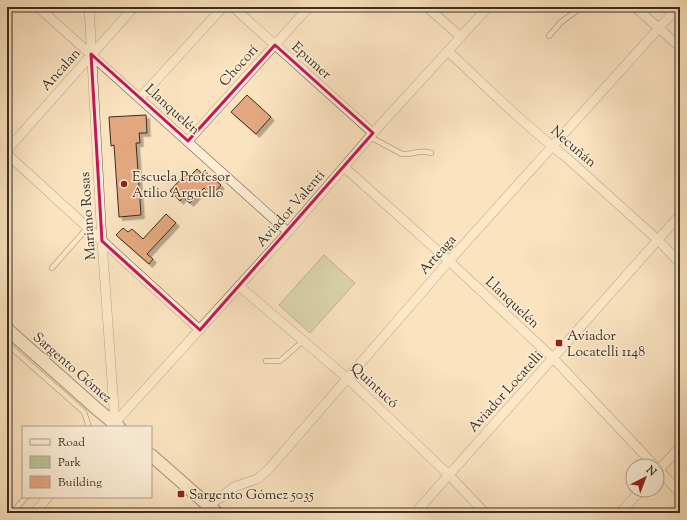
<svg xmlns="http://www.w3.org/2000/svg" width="687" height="520" viewBox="0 0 687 520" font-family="'Sorts Mill Goudy',serif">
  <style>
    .green { fill: #b9c597; stroke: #7a7a5b }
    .building { fill: #e4a880; stroke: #3b2e1f; filter: url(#shadow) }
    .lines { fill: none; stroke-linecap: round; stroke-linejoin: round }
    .lane-casing { stroke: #6b5b47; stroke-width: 6 }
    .street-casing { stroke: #6b5b47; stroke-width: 10 }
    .secondary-casing { stroke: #3b2e1f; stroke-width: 14 }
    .lane { stroke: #fcedd6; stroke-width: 4.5 }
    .street { stroke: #fcedd6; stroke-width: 9 }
    .secondary { stroke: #fcedd6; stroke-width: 12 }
    .marked { fill: none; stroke: #c2185b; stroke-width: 3; stroke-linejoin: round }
    .poi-dot { fill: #8f2418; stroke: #fcedd6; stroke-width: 1.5 }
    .labels { text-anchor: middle; stroke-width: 3; stroke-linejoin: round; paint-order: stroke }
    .street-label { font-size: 14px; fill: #3b2e1f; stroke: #fcedd6 }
    .poi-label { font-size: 14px; fill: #3b2e1f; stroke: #fcedd6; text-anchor: start }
  </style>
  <defs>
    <filter id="shadow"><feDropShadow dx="3.5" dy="3.5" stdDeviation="0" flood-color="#0004"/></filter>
  </defs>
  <rect width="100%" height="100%" fill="#fbe3c0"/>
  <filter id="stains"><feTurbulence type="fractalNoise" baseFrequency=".005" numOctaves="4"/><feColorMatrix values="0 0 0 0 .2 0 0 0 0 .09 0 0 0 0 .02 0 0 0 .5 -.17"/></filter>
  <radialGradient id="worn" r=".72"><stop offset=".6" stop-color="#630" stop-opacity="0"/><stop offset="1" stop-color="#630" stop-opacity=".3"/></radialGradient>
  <polygon class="green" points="324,255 355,283 310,333 279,305"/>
  <g class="building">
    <polygon points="247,95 271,117 256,134 231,112"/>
    <polygon points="146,115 147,133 139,133 140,143 136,143 141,215 119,217 114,145 111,146 109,117"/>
    <polygon points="197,169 204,175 206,172 221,185 215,192 210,188 207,191 204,188 190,203 183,197 180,201 170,191 187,172 191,175"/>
    <polygon points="166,214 176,223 147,254 153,259 149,264 116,235 123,228 128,232 132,229 143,239"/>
  </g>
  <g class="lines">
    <defs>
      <g id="lane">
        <polyline points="549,36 561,22 582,7"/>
        <path d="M370 137 402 154C414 155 419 149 431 153"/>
        <polyline points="52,268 88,227"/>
        <polyline points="7,344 84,412 88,424 87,427"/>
        <polyline points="266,361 280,361 303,341"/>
        <polyline points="12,513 26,497"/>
      </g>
      <g id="street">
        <polyline points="38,7 288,232"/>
        <polyline points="89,7 102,241 115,423"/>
        <polyline points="233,7 373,133"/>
        <polyline points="427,7 461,37"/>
        <polyline points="635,7 680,47"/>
        <path d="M448 51C487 88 525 125 567 158L658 240 680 263"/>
        <polyline points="140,98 223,7"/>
        <polyline points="188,141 309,7"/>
        <polyline points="7,150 134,7"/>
        <polyline points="7,154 200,330"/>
        <polyline points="344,167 449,261 553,358 655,466"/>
        <polyline points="239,286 347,378 449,475 485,513"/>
        <polyline points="111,427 288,232 373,133 488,7"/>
        <polyline points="657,468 680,493"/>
        <polyline points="657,472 680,447"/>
        <polyline points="209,506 234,487 257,479 268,470 449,261 678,7"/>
        <polyline points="34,513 48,497"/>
        <polyline points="415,513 680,215"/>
        <polyline points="620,513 641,490"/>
      </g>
      <g id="secondary">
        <polyline points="7,329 98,410 119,427"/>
        <polyline points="151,455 217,513"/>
      </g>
    </defs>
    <use href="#lane" class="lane-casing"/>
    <use href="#street" class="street-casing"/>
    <use href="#secondary" class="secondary-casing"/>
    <use href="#lane" class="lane"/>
    <use href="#street" class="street"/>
    <use href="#secondary" class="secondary"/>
  </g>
  <path d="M0 0H687V520H0ZM275 45 373 133 200 330 102 241 91 54 188 141Z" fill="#fbe3c0" fill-opacity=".55" fill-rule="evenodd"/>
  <path class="marked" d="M275 45 373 133 200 330 102 241 91 54 188 141Z"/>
  <g class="poi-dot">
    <circle cx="124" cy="184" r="4"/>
    <rect x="555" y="339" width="8" height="8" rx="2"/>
    <rect x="177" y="490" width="8" height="8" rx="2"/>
  </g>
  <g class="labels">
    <g class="street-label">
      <text transform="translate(312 60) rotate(42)" y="5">Epumer</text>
      <text transform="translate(238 65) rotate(-48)" y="5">Chocorí</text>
      <text transform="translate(60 69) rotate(-48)" y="5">Ancalan</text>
      <text transform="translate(173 109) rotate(42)" y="5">Llanquelén</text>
      <text transform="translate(574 146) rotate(41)" y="5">Necuñán</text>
      <text transform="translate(290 208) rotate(-49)" y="5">Aviador Valenti</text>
      <text transform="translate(87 216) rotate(-94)" y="5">Mariano Rosas</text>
      <text transform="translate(437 254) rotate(-48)" y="5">Arteaga</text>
      <text transform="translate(513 302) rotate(43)" y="5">Llanquelén</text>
      <text transform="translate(73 367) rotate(41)" y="5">Sargento Gómez</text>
      <text transform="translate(375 385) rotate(43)" y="5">Quintucó</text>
      <text transform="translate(505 391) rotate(-48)" y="5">Aviador Locatelli</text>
    </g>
    <g class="poi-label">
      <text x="132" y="181">Escuela Profesor<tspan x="132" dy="16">Atilio Arguello</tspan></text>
      <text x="567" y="340">Aviador<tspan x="567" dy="16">Locatelli 1148</tspan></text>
      <text x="189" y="499">Sargento Gómez 5035</text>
    </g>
  </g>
  <rect width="687" height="520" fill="none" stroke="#fbe3c0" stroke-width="24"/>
  <rect x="8" y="8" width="671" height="504" fill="none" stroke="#3b2e1f" stroke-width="2"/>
  <rect x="12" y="12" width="663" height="496" fill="none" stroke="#3b2e1f"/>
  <rect x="22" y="426" width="130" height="72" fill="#fcedd6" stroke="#afa18d"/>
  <rect x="30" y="439" width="20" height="6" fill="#fcedd6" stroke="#afa18d"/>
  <text x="58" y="446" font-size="12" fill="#3b2e1f">Road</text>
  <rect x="30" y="456" width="20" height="12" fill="#b9c597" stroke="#afa18d"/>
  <text x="58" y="466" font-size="12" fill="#3b2e1f">Park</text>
  <rect x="30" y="476" width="20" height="12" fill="#e4a880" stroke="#afa18d"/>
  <text x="58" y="486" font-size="12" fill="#3b2e1f">Building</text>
  <g transform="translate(645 478) rotate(42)"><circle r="19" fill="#fcedd6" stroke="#afa18d"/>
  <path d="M0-3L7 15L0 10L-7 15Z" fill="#8f2418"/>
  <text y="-6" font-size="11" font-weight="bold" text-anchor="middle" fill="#3b2e1f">N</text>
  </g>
  <rect width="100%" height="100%" filter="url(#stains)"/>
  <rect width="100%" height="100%" fill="url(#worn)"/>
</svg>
